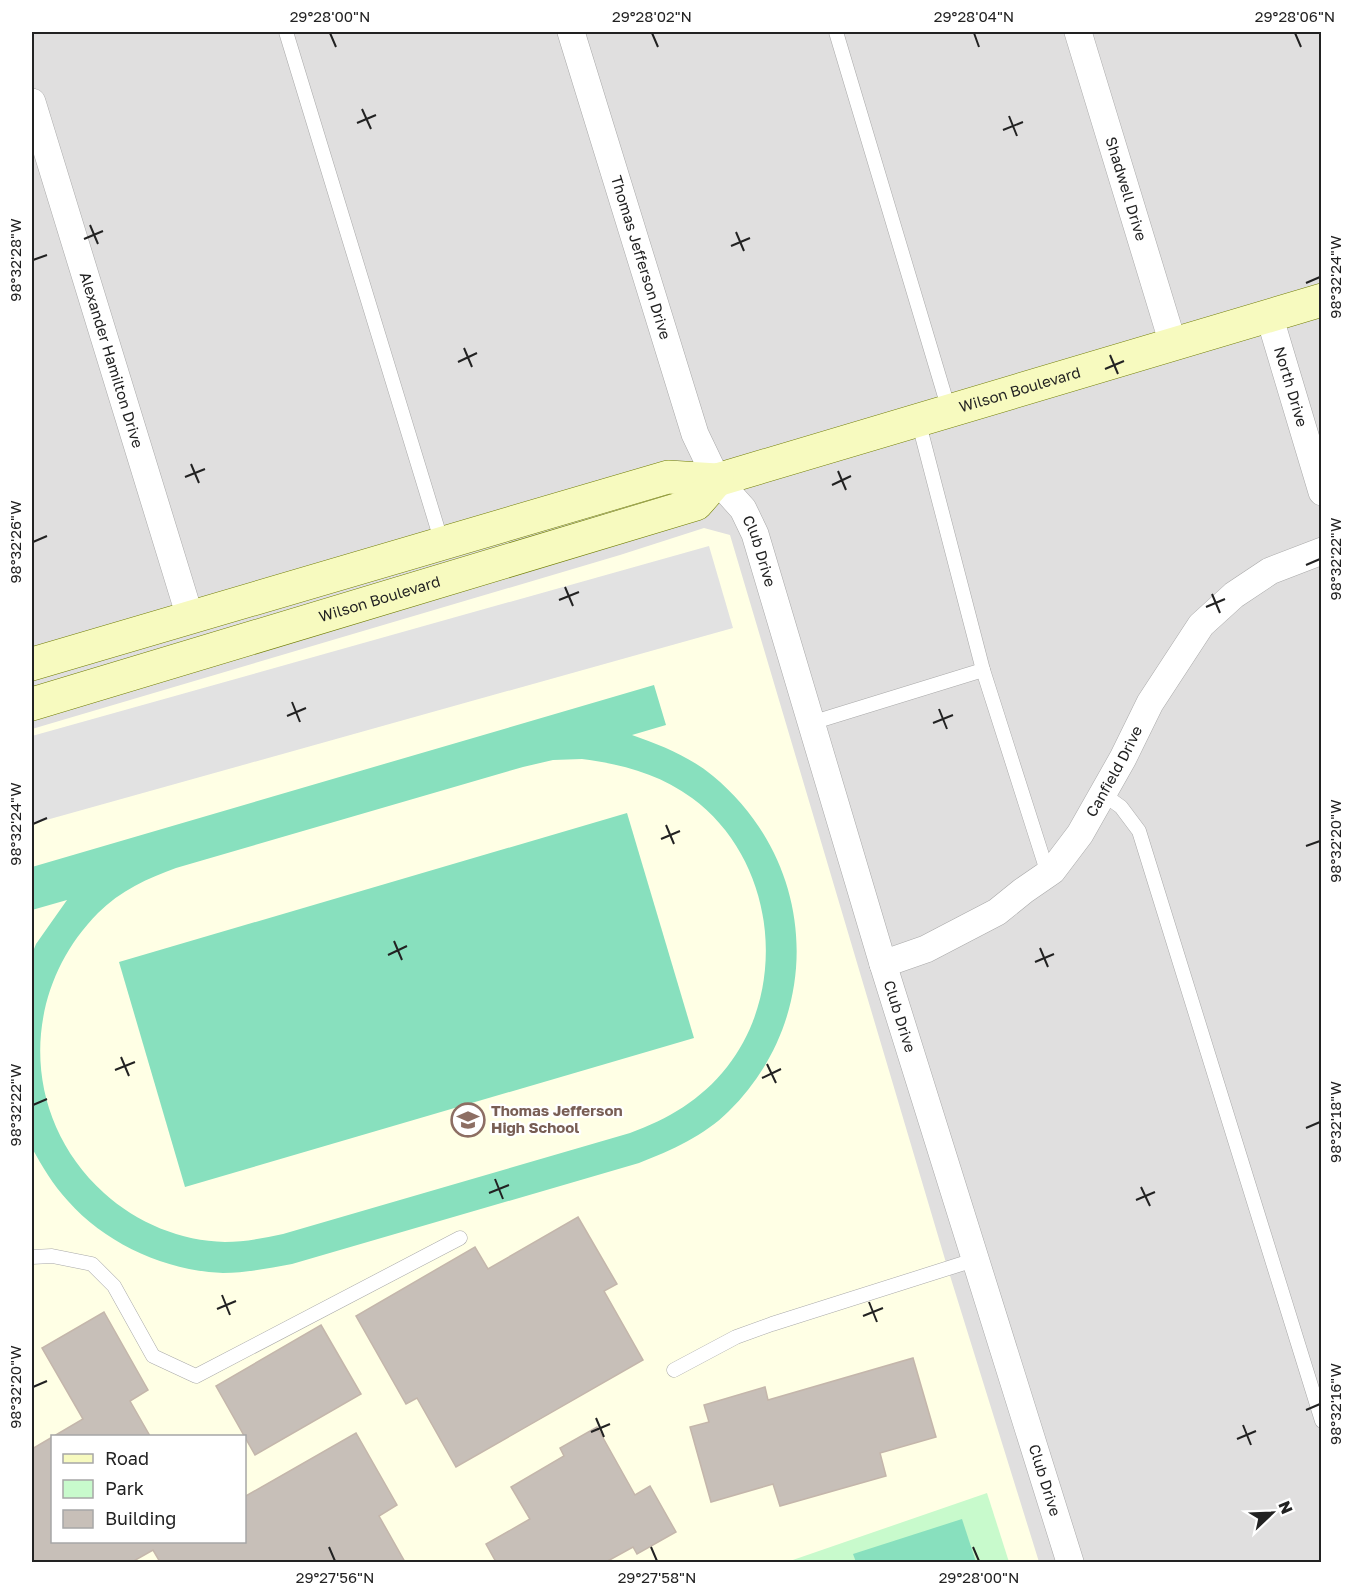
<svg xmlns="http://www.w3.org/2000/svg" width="1353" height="1594" viewBox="0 0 1353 1594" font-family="'Golos Text',sans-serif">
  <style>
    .residential { fill: #e0dfdf; fill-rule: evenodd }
    .education { fill: #ffffe5; fill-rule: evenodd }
    .park { fill: #c8facc }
    .pitch { fill: #88e0be; fill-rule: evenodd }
    .parking { fill: #e2e2e2 }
    .building { fill: #c7bfb8; stroke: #c4b6ab; stroke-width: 1.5 }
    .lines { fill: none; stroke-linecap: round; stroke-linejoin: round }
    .lane-casing { stroke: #a9a9a9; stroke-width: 15 }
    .street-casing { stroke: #a9a9a9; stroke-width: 28 }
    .secondary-casing { stroke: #707d05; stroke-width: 34 }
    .lane { stroke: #fff; stroke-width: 14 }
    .street { stroke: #fff; stroke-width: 27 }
    .secondary { stroke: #f7fabf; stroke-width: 33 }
    .ticks { fill: none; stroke: #222; stroke-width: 2 }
    .labels { text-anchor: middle; stroke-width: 4.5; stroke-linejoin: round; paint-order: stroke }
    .street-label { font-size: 15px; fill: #222; stroke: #fff }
    .education-label { font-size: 15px; font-weight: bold; fill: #785e54; stroke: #fff; text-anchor: start }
    .neatline { fill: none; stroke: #222; stroke-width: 2 }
    .ticks-label { font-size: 15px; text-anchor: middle; fill: #222 }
  </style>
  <rect width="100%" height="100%" fill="#f2efe9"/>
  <path class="residential" d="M32 32H1321V1562H32ZM52 1436H244V1542H52Z"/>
  <path class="education" d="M704 528 730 535 947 1266 1039 1562H32V729L620 555ZM52 1436H244V1542H52Z"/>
  <polygon class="park" points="987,1493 1009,1562 787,1562"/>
  <g class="pitch">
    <path d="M654 685 666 725 632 735C660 745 689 756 713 776 817 862 826 1015 729 1111 704 1136 672 1150 639 1163L292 1264C269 1268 247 1273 223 1273 166 1271 106 1244 68 1201 53 1185 42 1166 32 1148V954L36 944 67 900 32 910V867ZM582 759C622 764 659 774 692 798 775 859 790 987 727 1067 701 1100 668 1119 630 1133L283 1234C264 1238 245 1242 225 1242 181 1241 137 1223 104 1193 21 1118 19 993 98 913 120 891 148 878 176 868L523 767 553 760Z"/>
    <polygon points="627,813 694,1038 185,1187 119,962"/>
    <polygon points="962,1519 976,1562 856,1562 853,1554"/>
  </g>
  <polygon class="parking" points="709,546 733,628 32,824 32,736"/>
  <g class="building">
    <polygon points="578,1217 617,1284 604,1291 643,1360 456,1467 417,1398 406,1404 356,1316 475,1247 488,1269"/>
    <polygon points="104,1312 148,1390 130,1401 150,1436 52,1436 52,1542 244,1542 244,1497 356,1433 397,1505 379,1516 405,1562 160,1562 153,1550 132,1562 32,1562 32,1449 83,1419 42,1348"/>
    <polygon points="321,1325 361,1394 255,1455 216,1386"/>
    <polygon points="913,1358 936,1437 880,1453 886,1476 780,1506 773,1484 711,1502 690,1427 709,1422 704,1405 765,1387 768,1400"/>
    <polygon points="597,1427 635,1495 650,1486 676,1532 637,1554 633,1547 606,1562 496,1562 486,1544 530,1519 511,1487 564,1456 560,1448"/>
  </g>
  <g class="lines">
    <defs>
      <g id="lane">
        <polyline points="286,32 442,543"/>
        <polyline points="836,32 949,410"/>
        <polyline points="983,670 1048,874"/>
        <polyline points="811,723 983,670 918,420"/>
        <polyline points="1103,794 1121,807 1139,831 1322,1421"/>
        <polyline points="32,1257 52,1256 92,1264 114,1286 153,1356 196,1376 460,1238"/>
        <polyline points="674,1370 736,1337 772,1324 974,1260"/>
      </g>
      <g id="street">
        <path id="s1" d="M571 32 695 434 717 480 743 509 755 534 883 964 1070 1562"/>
        <path id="s2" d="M1078 32 1173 344"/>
        <path id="s3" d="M32 102 190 617"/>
        <path id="s4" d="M1269 315 1322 492"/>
        <path id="s5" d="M883 964 926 949 997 912 1023 891 1052 871 1080 834 1123 758 1150 703 1201 625 1234 595 1270 571 1322 551"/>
      </g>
      <g id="secondary">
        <path id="s6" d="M32 664 668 477 717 480 1322 300"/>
        <path id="s7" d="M32 704 696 504 717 480"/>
      </g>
    </defs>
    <use href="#lane" class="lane-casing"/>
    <use href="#street" class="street-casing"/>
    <use href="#secondary" class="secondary-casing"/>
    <use href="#lane" class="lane"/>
    <use href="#street" class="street"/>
    <use href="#secondary" class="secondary"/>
  </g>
  <path class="ticks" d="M330 33 336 47M652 33 658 47M974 33 979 47M1295 33 1301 47M362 109 371 129M1009 116 1017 136M357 123 376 115M1003 130 1023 122M90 225 98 244M736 232 744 251M84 239 103 231M731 246 750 238M33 260 47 255M1306 283 1320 277M464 348 472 367M1110 355 1118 374M458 362 477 353M1105 369 1124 361M191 464 199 483M838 471 846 490M185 477 205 469M832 485 851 476M33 542 47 536M1306 565 1320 559M565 587 573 606M1212 594 1220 613M559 600 579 592M1206 607 1225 599M292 702 300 722M939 709 947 729M287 716 306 708M933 723 953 715M33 824 47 818M666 825 674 844M661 839 680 831M1306 846 1320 841M394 941 402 960M1040 948 1048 967M388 955 407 946M1035 962 1054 954M121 1057 129 1076M767 1064 776 1083M115 1070 135 1062M762 1078 781 1069M33 1105 47 1099M1306 1128 1320 1122M495 1179 503 1199M1141 1187 1150 1206M489 1193 509 1185M1136 1200 1155 1192M222 1295 230 1315M869 1302 877 1322M217 1309 236 1301M863 1316 883 1308M33 1387 47 1381M1306 1410 1320 1404M596 1418 604 1437M1243 1425 1251 1445M591 1432 610 1424M1237 1439 1256 1431M329 1547 335 1561M651 1547 657 1561M973 1547 979 1561"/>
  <defs>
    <symbol id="school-ring" viewBox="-11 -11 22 22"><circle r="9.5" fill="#fff" stroke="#8d6e63" stroke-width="1.5"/><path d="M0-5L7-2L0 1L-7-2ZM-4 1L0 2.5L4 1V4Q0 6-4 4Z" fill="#8d6e63"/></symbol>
  </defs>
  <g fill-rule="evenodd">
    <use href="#school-ring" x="449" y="1101" width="38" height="38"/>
  </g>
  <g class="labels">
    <g class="street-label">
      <text dy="5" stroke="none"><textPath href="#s2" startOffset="164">Shadwell Drive</textPath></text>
      <text dy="5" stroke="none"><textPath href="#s1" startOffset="236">Thomas Jefferson Drive</textPath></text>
      <text dy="5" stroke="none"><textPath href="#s3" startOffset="270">Alexander Hamilton Drive</textPath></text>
      <text dy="5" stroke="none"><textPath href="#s4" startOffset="75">North Drive</textPath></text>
      <text dy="5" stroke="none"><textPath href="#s6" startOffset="1028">Wilson Boulevard</textPath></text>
      <text dy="5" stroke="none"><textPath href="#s1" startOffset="556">Club Drive</textPath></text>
      <text dy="5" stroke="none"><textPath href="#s7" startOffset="363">Wilson Boulevard</textPath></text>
      <text dy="5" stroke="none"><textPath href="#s5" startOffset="312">Canfield Drive</textPath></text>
      <text dy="5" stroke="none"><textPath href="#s1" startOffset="1042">Club Drive</textPath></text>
      <text dy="5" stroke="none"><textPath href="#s1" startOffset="1528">Club Drive</textPath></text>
    </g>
    <g class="education-label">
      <text x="491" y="1116">Thomas Jefferson<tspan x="491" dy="17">High School</tspan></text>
    </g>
  </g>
  <rect width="1353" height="1594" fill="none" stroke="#ffffff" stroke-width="66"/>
  <rect x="51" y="1435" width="195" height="108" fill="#ffffff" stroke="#a7a7a7" stroke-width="1.5"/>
  <rect x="63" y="1454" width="30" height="9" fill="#f7fabf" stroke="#a7a7a7" stroke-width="1.5"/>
  <text x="105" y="1465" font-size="18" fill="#222222">Road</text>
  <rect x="63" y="1480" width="30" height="18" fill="#c8facc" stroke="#a7a7a7" stroke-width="1.5"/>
  <text x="105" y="1495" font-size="18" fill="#222222">Park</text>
  <rect x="63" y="1510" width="30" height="18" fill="#c7bfb8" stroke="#a7a7a7" stroke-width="1.5"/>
  <text x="105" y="1525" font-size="18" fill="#222222">Building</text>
  <g transform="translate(1272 1513) rotate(67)" stroke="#ffffff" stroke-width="4.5" paint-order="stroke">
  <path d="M0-4.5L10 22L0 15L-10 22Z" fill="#222222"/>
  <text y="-9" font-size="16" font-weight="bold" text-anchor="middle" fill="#222222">N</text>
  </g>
  <rect x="33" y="33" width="1287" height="1528" class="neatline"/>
  <g class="ticks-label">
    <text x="330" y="22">29°28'00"N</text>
    <text x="652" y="22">29°28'02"N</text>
    <text x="974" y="22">29°28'04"N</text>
    <text x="1295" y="22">29°28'06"N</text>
    <text transform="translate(16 260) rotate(-90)" y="5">98°32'28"W</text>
    <text transform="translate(1336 277) rotate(-90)" y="5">98°32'24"W</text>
    <text transform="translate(16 542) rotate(-90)" y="5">98°32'26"W</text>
    <text transform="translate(1336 559) rotate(-90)" y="5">98°32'22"W</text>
    <text transform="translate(16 824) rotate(-90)" y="5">98°32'24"W</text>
    <text transform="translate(1336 841) rotate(-90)" y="5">98°32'20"W</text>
    <text transform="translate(16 1105) rotate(-90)" y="5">98°32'22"W</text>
    <text transform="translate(1336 1122) rotate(-90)" y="5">98°32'18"W</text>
    <text transform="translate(16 1387) rotate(-90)" y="5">98°32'20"W</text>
    <text transform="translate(1336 1404) rotate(-90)" y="5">98°32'16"W</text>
    <text x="335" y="1583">29°27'56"N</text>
    <text x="657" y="1583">29°27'58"N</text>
    <text x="979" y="1583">29°28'00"N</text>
  </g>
</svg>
